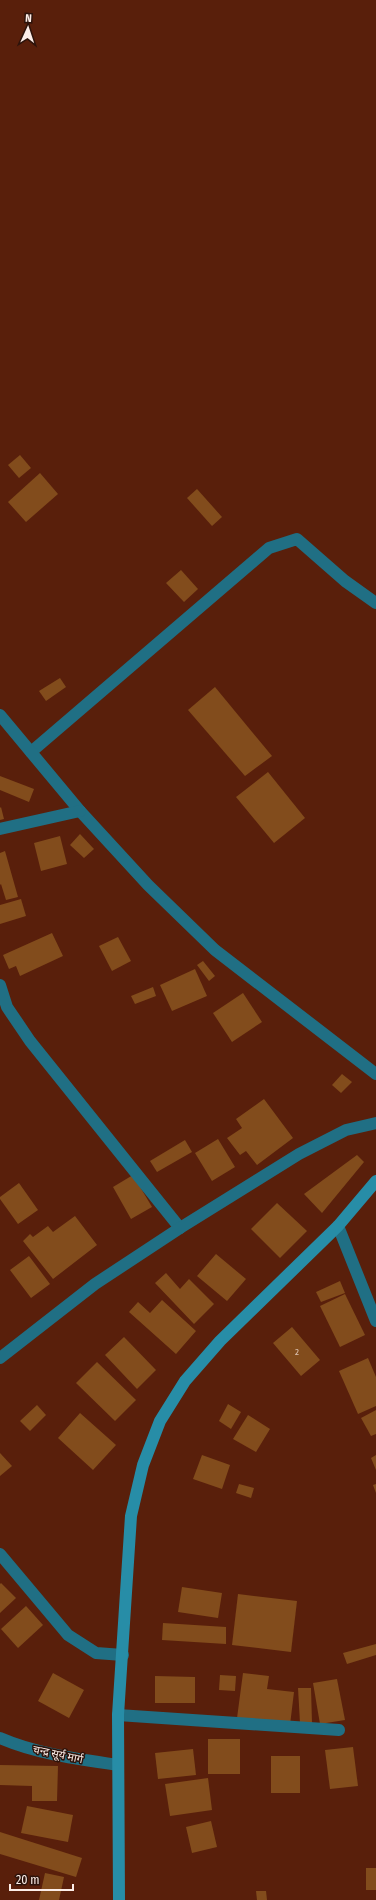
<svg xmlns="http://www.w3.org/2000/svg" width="376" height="1900" viewBox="0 0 376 1900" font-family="'Fira Sans Condensed','Noto Sans Devanagari',sans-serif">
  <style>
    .building { fill: #824c1c }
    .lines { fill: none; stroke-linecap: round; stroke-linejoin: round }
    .lane { stroke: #206f84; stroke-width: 12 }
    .street { stroke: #206f84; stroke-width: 12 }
    .secondary { stroke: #278da7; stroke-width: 12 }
    .labels { text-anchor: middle; stroke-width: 3; stroke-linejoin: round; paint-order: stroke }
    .number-label { font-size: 9px; fill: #dec5b5 }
    .street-label { font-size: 11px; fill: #fcede8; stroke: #2d130b }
  </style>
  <rect width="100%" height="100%" fill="#591f0b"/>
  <g class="building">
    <polygon points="20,455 31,468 19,478 8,465"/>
    <polygon points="40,473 58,494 26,522 8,502"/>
    <polygon points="197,489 222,517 212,526 187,498"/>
    <polygon points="181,570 198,589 184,602 166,583"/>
    <polygon points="60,678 66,687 46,701 39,691"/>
    <polygon points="215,687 272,756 245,776 188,710"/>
    <polygon points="268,772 305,818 274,843 236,797"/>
    <polygon points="0,776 34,789 29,802 0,790"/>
    <polygon points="1,807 4,819 0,820 0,808"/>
    <polygon points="80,834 94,849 84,858 70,845"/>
    <polygon points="60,836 67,864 41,871 34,843"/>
    <polygon points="5,851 18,897 6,900 1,884 0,885 0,853"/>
    <polygon points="21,899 26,916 0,924 0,905"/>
    <polygon points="52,933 63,956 20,976 16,966 9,969 3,955"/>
    <polygon points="118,937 131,961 112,971 99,946"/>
    <polygon points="203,961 215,976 209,981 197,965"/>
    <polygon points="195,969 207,996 172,1011 160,985"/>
    <polygon points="153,987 156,996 135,1004 131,996"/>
    <polygon points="243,993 262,1022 232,1042 213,1013"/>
    <polygon points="342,1074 352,1082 341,1093 332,1085"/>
    <polygon points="264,1099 293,1138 257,1165 246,1151 240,1155 227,1138 242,1128 236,1119"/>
    <polygon points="218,1139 235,1167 212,1181 195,1153"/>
    <polygon points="185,1140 192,1152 157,1172 150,1161"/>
    <polygon points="357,1155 364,1162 322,1213 304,1194"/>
    <polygon points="133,1175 152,1207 131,1219 113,1187"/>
    <polygon points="19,1183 38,1210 18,1224 0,1199 0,1197"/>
    <polygon points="277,1203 307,1231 280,1258 251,1229"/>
    <polygon points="75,1216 97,1245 53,1279 23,1241 30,1234 33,1237 48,1226 53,1232"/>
    <polygon points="216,1254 246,1279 227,1301 197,1276"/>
    <polygon points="29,1256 50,1284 31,1298 10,1270"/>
    <polygon points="166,1273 180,1289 189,1279 214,1304 194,1324 155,1283"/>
    <polygon points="340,1281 345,1293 321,1302 316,1292"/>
    <polygon points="345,1294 365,1335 340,1347 320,1306"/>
    <polygon points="162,1300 196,1331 176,1354 129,1312 138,1302 150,1313"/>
    <polygon points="292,1327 320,1360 301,1376 273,1343"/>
    <polygon points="124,1337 156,1370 137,1389 105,1355"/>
    <polygon points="368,1358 376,1377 376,1406 358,1414 339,1371"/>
    <polygon points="97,1362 136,1400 115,1421 76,1383"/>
    <polygon points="228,1404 241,1412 231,1429 219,1421"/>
    <polygon points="37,1405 46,1415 30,1431 20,1421"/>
    <polygon points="376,1410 376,1434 371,1436 361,1418"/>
    <polygon points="80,1413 116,1445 93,1470 58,1438"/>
    <polygon points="248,1415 270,1429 256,1452 233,1439"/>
    <polygon points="0,1453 12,1466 0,1476"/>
    <polygon points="202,1455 230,1465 222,1489 193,1479"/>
    <polygon points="376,1455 376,1470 371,1458"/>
    <polygon points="239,1484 254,1488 251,1498 236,1493"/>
    <polygon points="376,1484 376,1493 373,1485"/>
    <polygon points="1,1583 16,1598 0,1613 0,1584"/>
    <polygon points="182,1587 222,1593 218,1618 178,1612"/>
    <polygon points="238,1594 297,1601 291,1652 232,1645"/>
    <polygon points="26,1606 43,1625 18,1648 1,1629"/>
    <polygon points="163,1623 226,1627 226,1644 162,1640"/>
    <polygon points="376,1644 376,1655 347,1664 343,1653"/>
    <polygon points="53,1673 84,1690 69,1718 38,1701"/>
    <polygon points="243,1673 269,1676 267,1689 294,1692 290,1725 237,1718"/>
    <polygon points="220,1675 236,1676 235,1691 219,1690"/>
    <polygon points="155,1676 195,1677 195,1703 155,1703"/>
    <polygon points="337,1679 345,1720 320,1724 313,1683"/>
    <polygon points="298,1688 311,1688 312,1723 300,1723"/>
    <rect x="208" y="1739" width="32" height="35"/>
    <polygon points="353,1747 358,1786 330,1789 325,1750"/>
    <polygon points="193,1749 196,1775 158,1779 155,1753"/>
    <rect x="271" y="1756" width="29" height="37"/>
    <polygon points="0,1765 58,1766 57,1801 32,1801 32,1786 0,1785"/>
    <polygon points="208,1778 212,1810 170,1816 165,1784"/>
    <polygon points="27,1806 73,1815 68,1842 21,1833"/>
    <polygon points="211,1821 217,1847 192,1853 186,1827"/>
    <polygon points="0,1832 82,1858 76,1877 0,1854"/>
    <rect x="366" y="1868" width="10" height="22"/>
    <polygon points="45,1873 64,1877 59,1900 39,1900"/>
    <polygon points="256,1891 266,1891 267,1900 257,1900"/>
  </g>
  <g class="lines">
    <polyline class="lane" points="31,752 269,548 297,539 345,581 376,603"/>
    <g class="street">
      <polyline points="0,715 80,811 148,885 215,950 376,1074"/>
      <polyline points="0,829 80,811"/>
      <polyline points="0,985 7,1007 30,1041 180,1228"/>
      <polyline points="338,1226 376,1321"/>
      <polyline points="0,1358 95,1284 180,1228 299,1154 346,1130 376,1123"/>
      <polyline points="0,1554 68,1635 96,1653 123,1655"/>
      <polyline points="118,1715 339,1730"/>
      <path d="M0 1738C37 1754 78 1759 118 1765"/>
    </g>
    <polyline class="secondary" points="119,1900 118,1715 131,1516 143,1465 160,1421 185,1381 220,1341 338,1226 376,1181"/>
  </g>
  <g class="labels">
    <g class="number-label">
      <text x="297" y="1355">2</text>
    </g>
    <g class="street-label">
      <text transform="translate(58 1754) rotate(12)" y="4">चन्द्र सूर्य मार्ग</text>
    </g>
  </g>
  <g transform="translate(28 28) rotate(3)" stroke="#2d130b" stroke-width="3" paint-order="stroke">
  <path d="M0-3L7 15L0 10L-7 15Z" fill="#fcede8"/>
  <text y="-6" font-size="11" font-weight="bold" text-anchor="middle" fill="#fcede8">N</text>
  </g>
  <path d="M10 1884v6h63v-6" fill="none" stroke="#fcede8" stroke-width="2"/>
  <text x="16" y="1884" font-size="12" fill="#fcede8" stroke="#2d130b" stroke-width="3" paint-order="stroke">20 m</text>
</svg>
